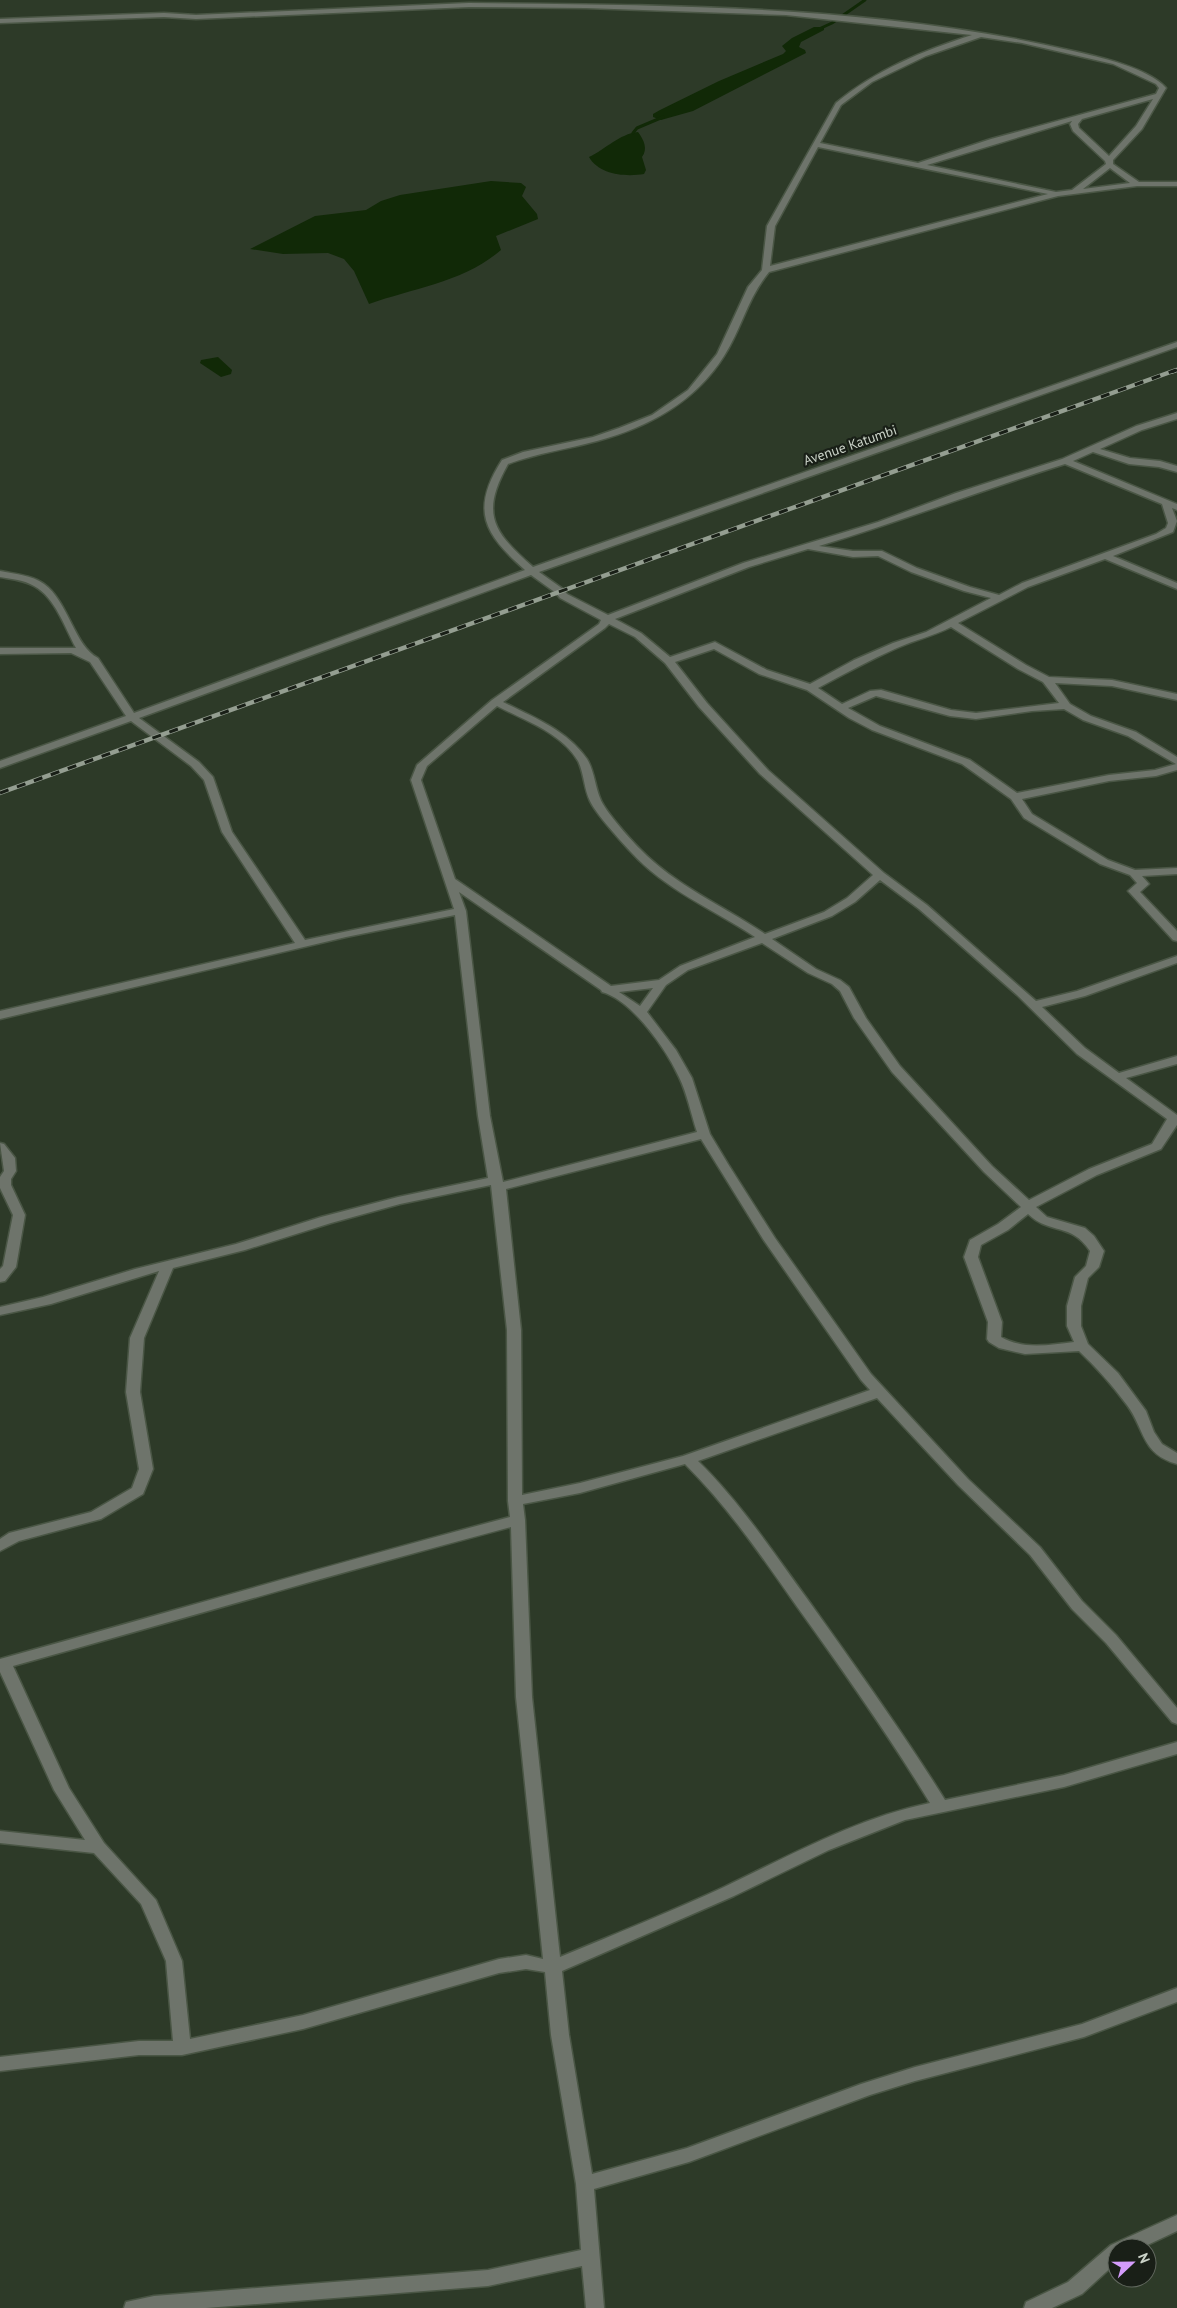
<svg xmlns="http://www.w3.org/2000/svg" width="1177" height="2308" viewBox="0 0 1177 2308" font-family="'PT Sans',sans-serif">
  <style>
    .water { fill: #112907 }
    .lines { fill: none; stroke-linecap: round; stroke-linejoin: round }
    .stream { stroke: #112907; stroke-width: 3 }
    .minor-casing { stroke: #4a5645; stroke-width: 3 }
    .minor { fill: #6e746b; fill-rule: evenodd }
    .rail-far1-casing { stroke: #949e91; stroke-width: 4 }
    .rail-casing { stroke: #949e91; stroke-width: 4.5 }
    .rail-far1 { stroke: #191f17; stroke-width: 2.5; stroke-dasharray: 7; stroke-linecap: butt }
    .rail { stroke: #191f17; stroke-width: 3; stroke-dasharray: 9; stroke-linecap: butt }
    .labels { text-anchor: middle; stroke-width: 4.5; stroke-linejoin: round; paint-order: stroke }
    .far-street-label { font-size: 14px; fill: #ccd4c9; stroke: #191f17 }
  </style>
  <rect width="100%" height="100%" fill="#2d3a28"/>
  <g class="water">
    <polygon points="814,27 824,27 824,30 801,42 799,47 805,50 806,53 693,111 661,120 653,117 653,114 660,110 719,81 783,54 786,51 782,46 792,38"/>
    <path d="M638 132C644 140 648 149 642 157L646 170 644 174C626 177 599 175 589 157 606 149 619 134 638 132Z"/>
    <path d="M491 181 521 183 526 187 522 196 537 214 538 219 496 236 501 250C464 282 414 288 369 304L354 271 344 259 328 253 283 254 250 249 315 216 366 210 381 201 400 195Z"/>
    <polygon points="218,357 232,370 231,374 221,377 200,363 201,360"/>
  </g>
  <g class="lines">
    <g class="stream">
      <polyline points="819,29 832,23 865,0"/>
      <polyline points="633,133 637,128 663,117"/>
    </g>
    <defs>
      <g id="minor">
        <path d="M469 3C670 5 876 5 1073 51 1099 57 1149 68 1166 88L1142 129 1113 160V164L1139 182H1177V186H1137L1058 196 769 272C747 299 742 328 724 356 695 402 649 427 597 441 568 449 537 453 508 464 480 514 493 532 533 567L1177 342V347L539 572 563 589 567 594 608 615 743 563 878 522 956 493 1062 459 1136 426 1177 413V419L1142 430 1100 449 1130 458 1160 461 1177 466V472L1159 467 1129 464 1093 452 1073 461 1177 504V510L1172 508 1177 521 1173 532 1113 556 1177 583V589L1105 559 1028 587 958 623 1026 665 1049 677 1112 680 1177 694V700L1112 686 1055 683 1070 704 1091 716 1136 732 1177 757V770L1156 776 1109 781 1022 799 1032 814 1108 860 1135 870 1177 868V874L1142 876 1149 884 1140 892 1177 931V941L1173 940 1130 893 1128 891 1137 883 1130 875 1100 864 1024 818 1011 799 962 764 872 730 849 718 807 690 759 674 714 649 675 662 707 703 768 770 884 873 927 905 1036 1001 1077 991 1177 956V963L1085 996 1042 1007 1085 1048 1119 1073 1177 1056V1064L1126 1078 1177 1115V1125L1161 1149 1097 1175 1036 1207 1047 1217 1085 1228 1094 1236 1104 1251 1099 1267 1088 1278 1081 1306V1326L1088 1344 1118 1373 1146 1411 1154 1432 1162 1444 1177 1453V1464C1141 1454 1145 1429 1127 1405 1112 1385 1097 1368 1079 1351L1025 1354 999 1348 989 1342 987 1339 988 1322 964 1257 970 1240 998 1224 1021 1207 984 1172 892 1072 854 1018 840 991 832 984 808 973 762 943 688 970 666 985 647 1012 676 1050 692 1078 710 1134 728 1164 775 1238 871 1374 968 1479 1040 1547 1082 1601 1116 1635 1177 1708V1724L1172 1722 1106 1643 1072 1609 1030 1555 958 1485 877 1398 698 1461C740 1502 773 1552 808 1600 855 1666 902 1731 945 1800L1064 1775 1177 1742V1754L1064 1787 905 1820 829 1850 734 1896 562 1971 569 2035 592 2174 687 2148 861 2084 915 2067 1082 2024 1177 1988V2002L1084 2037 915 2081 870 2095 689 2162 594 2189 604 2308H586L582 2266 488 2286 206 2308H124L126 2302 154 2296 488 2270 581 2250 576 2184 551 2035 545 1972 526 1969 499 1973 303 2029 182 2055H139L0 2071V2057L139 2041H173L166 1961 141 1904 94 1853 0 1843V1831L85 1840 54 1790 0 1672V1659C170 1612 340 1562 510 1517L508 1501 507 1330 491 1185 400 1204 331 1223 245 1250 173 1268 144 1338 140 1392 153 1469 143 1494 101 1519 19 1541 0 1551V1539L9 1533 91 1512 132 1488 139 1469 126 1392 130 1338 159 1271 51 1304 0 1315V1307L43 1297 135 1269 236 1244 321 1217 398 1197 488 1178 478 1116 455 915 346 937 0 1019V1011L295 943 222 832 204 780 191 766 131 721 0 768V761L126 716 90 662 71 653 0 654V648H76C65 628 55 597 34 586 24 580 12 579 0 577V571C14 574 32 575 44 584 68 601 75 647 98 658L134 713 525 570C484 534 470 510 502 460L523 452 593 437 619 428 652 415 688 390 717 354 748 287 762 270 767 226 836 103C876 70 922 51 972 35L786 15 586 8 469 7 196 19 164 17 0 23V19L164 13 196 15ZM981 37 1022 43 1113 64 1156 84 1159 88 1156 94 991 139 918 163 820 143 841 105 872 82 926 56ZM1153 99 1136 126 1109 156 1079 128 1078 124 1082 119ZM1072 121 1070 124 1073 131 1105 161 1106 164 1072 190 1056 192 927 165ZM818 147 1048 194 770 266 775 226ZM1110 168 1130 183 1083 189ZM1065 464 1162 504 1168 523 1166 528 1156 534 1022 583 999 595 970 587 917 568 882 551H853L819 546C902 521 982 490 1065 464ZM808 549 853 557 878 556 911 572 964 591 991 598 926 632 893 643 854 660 810 684 767 670 715 642 670 657 641 633 615 619 749 567ZM531 575 556 593 560 598 601 620 599 624 492 700 417 765 411 780 454 909 305 940 232 832 213 777 199 762 139 718ZM609 624 635 637 665 663 699 707 760 774 873 875 847 898 824 912 765 934C722 905 676 886 640 849 630 839 604 810 600 798 595 786 594 770 587 759 567 730 533 717 503 702L605 628ZM951 627 1018 669 1043 682 1059 703 976 713 951 710 881 690 870 691 842 704 818 688C844 674 870 660 897 648 915 640 933 636 951 627ZM876 696 950 716 976 719 1032 711 1064 709 1083 720 1128 736 1176 764 1155 770 1109 775 1017 793 970 760 880 726 848 708ZM497 706C524 720 562 733 578 761 584 773 584 789 590 801 596 814 620 840 630 851 665 890 713 909 755 937L680 966 659 980 611 986 455 879 421 780 427 766ZM880 880 919 909 1017 995 1077 1054 1167 1119 1152 1144 1089 1169 1029 1200 992 1166 900 1066 866 1018 849 987 840 980 816 969 772 939 832 916 855 902ZM459 892 601 990 602 992C632 1000 666 1049 679 1077 687 1093 691 1114 697 1132L503 1182 490 1116 466 911ZM653 988 640 1006 619 992ZM701 1139 763 1239 861 1380 870 1390 683 1456 580 1483 522 1495 521 1330 506 1189ZM1028 1214C1050 1235 1071 1222 1090 1251L1086 1266 1075 1277 1067 1306V1326L1074 1342C1049 1345 1024 1350 1001 1337L1002 1322 978 1257 981 1245 1008 1230ZM685 1464C729 1508 763 1558 798 1608 844 1672 889 1736 930 1803 857 1818 791 1855 724 1887 670 1912 615 1934 560 1957L532 1697 525 1520 523 1504 580 1493ZM511 1527 516 1697 543 1959 526 1955 499 1959 303 2015 190 2039 182 1961 156 1900 104 1843 69 1788 13 1666C179 1620 344 1571 511 1527Z"/>
        <polygon points="0,1143 4,1144 15,1158 16,1171 11,1179 11,1185 25,1215 16,1267 5,1281 0,1282 0,1269 3,1266 13,1215 0,1188 0,1177 4,1171"/>
        <polygon points="1177,2215 1177,2231 1141,2248 1117,2248 1117,2262 1082,2294 1052,2308 1024,2308 1026,2302 1068,2282 1111,2245"/>
      </g>
    </defs>
    <use href="#minor" class="minor-casing"/>
    <use href="#minor" class="minor"/>
    <defs>
      <polyline id="rail-far1" points="1172,372 1177,370"/>
      <polyline id="rail" points="0,793 1176,370"/>
    </defs>
    <use href="#rail-far1" class="rail-far1-casing"/>
    <use href="#rail" class="rail-casing"/>
    <use href="#rail-far1" class="rail-far1"/>
    <use href="#rail" class="rail"/>
  </g>
  <g class="labels">
    <g class="far-street-label">
      <text transform="translate(850 445) rotate(-19)" y="5">Avenue Katumbi</text>
    </g>
  </g>
  <g transform="translate(1132 2263) rotate(68)"><circle r="24" fill="#191f17" stroke="#61675e"/>
  <path d="M0-4L9 19L0 12L-9 19Z" fill="#d49cfb"/>
  <text y="-8" font-size="14" font-weight="bold" text-anchor="middle" fill="#ccd4c9">N</text>
  </g>
</svg>
